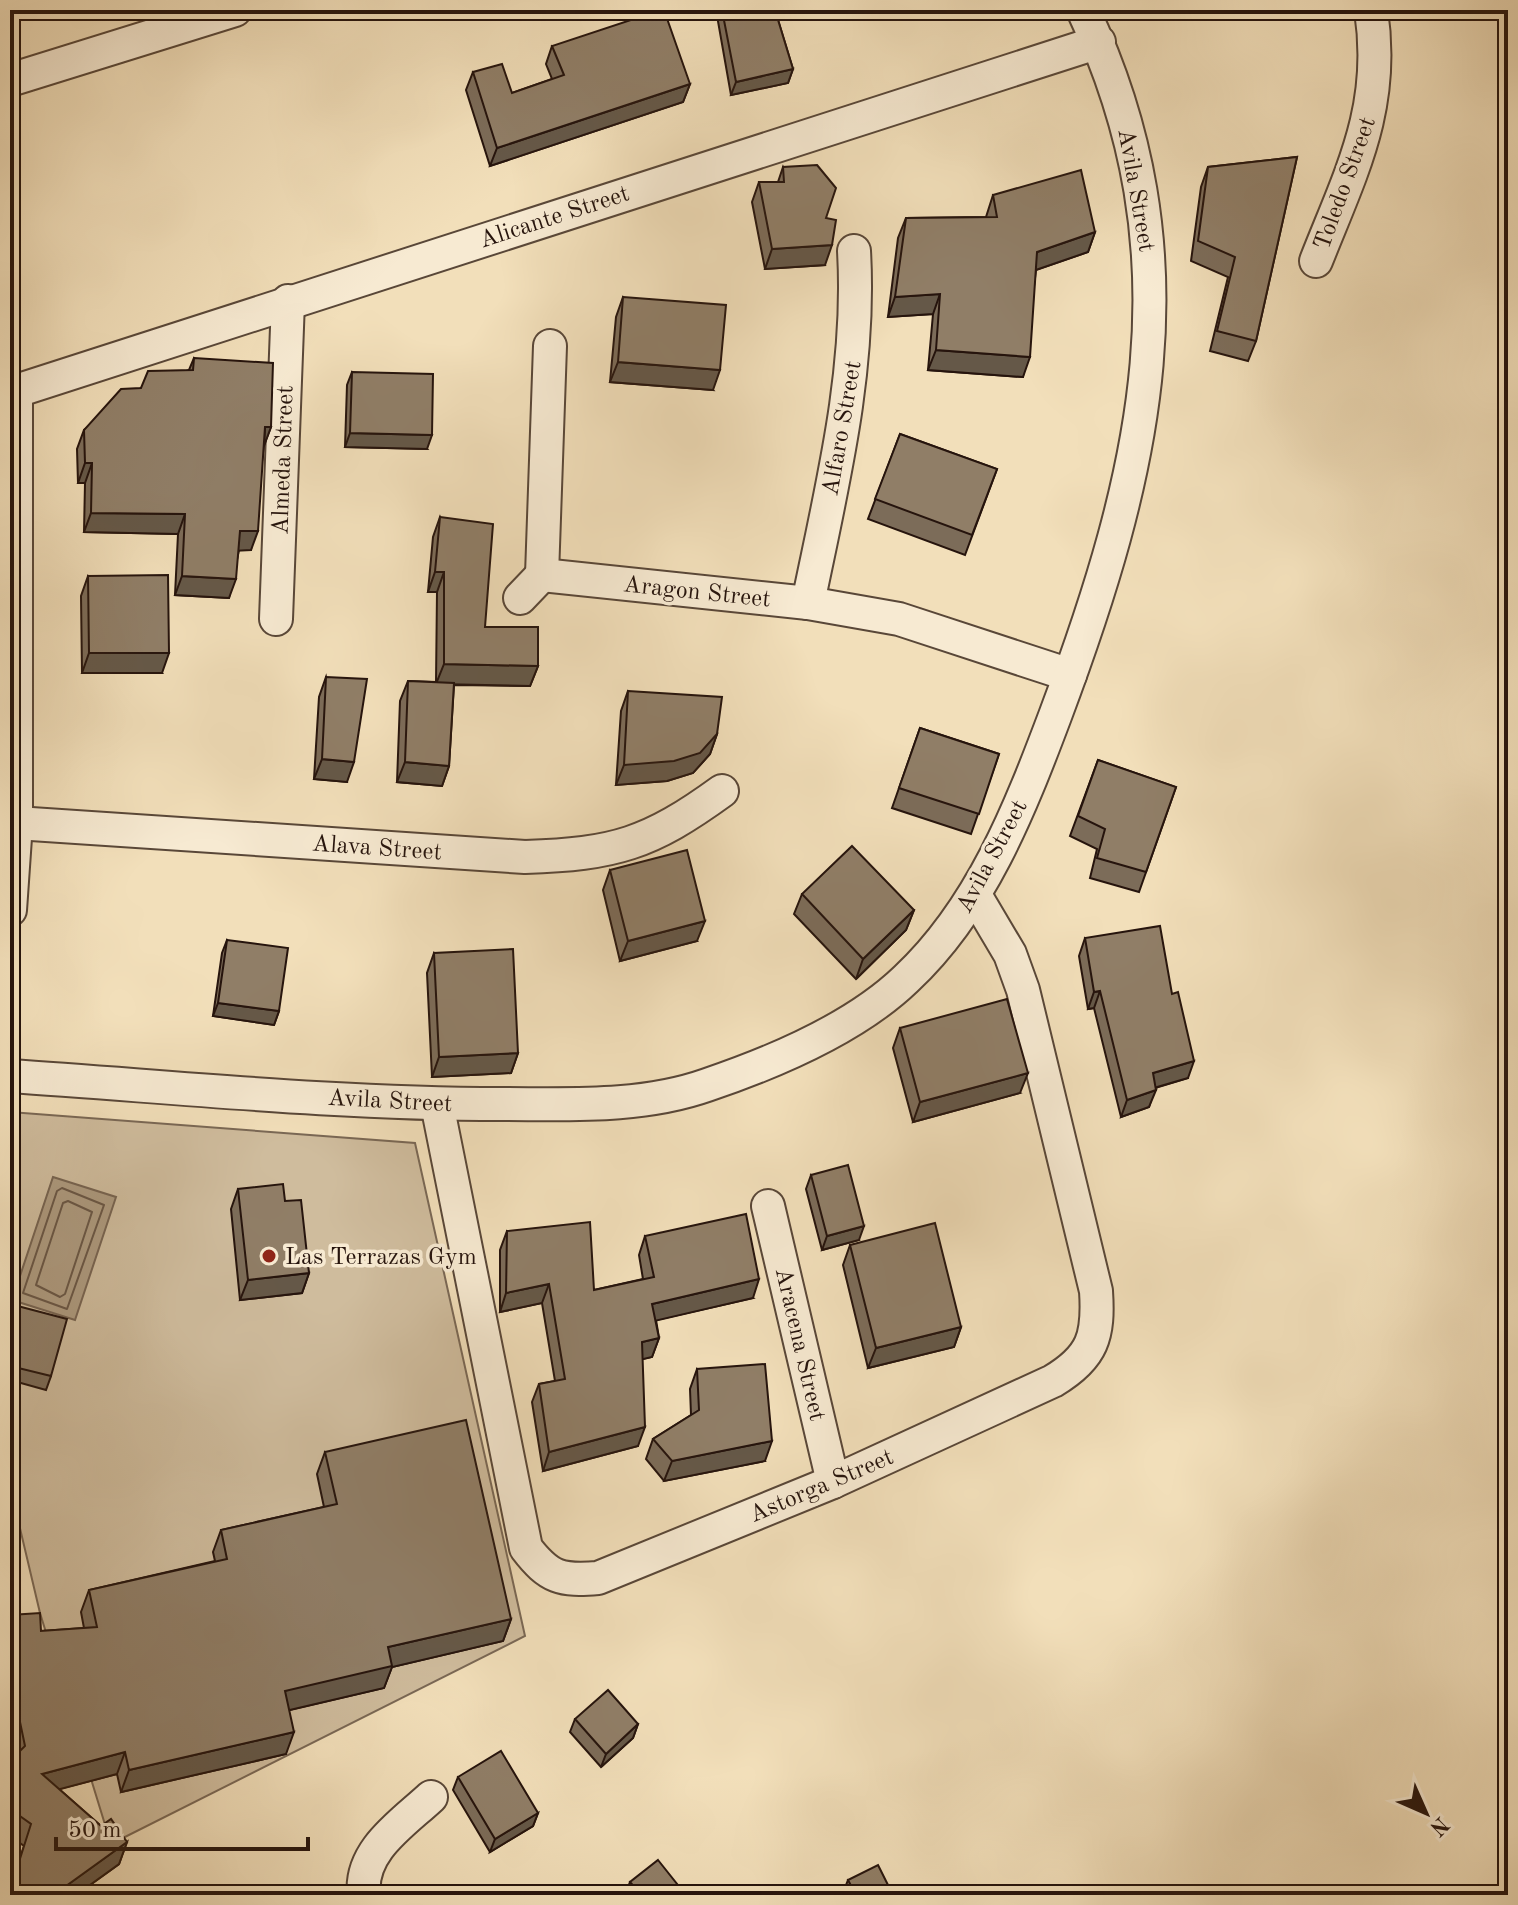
<svg xmlns="http://www.w3.org/2000/svg" width="1518" height="1905" viewBox="0 0 1518 1905" font-family="'Old Standard TT',serif">
  <style>
    .green { fill: #cfbc9d; stroke: #7a6855; stroke-width: 2 }
    .water { fill: #ad9a7f; stroke: #776451; stroke-width: 2 }
    .lines { fill: none; stroke-linecap: round; stroke-linejoin: round }
    .shore { stroke: #6a5746; stroke-width: 2 }
    .minor-casing { stroke: #594738; stroke-width: 36 }
    .minor { stroke: #f7ead2; stroke-width: 32 }
    .wall { fill: #7c6c59; stroke: #26140d; stroke-width: 2 }
    .shaded-wall { fill: #655848; stroke: #26140d; stroke-width: 2 }
    .building { fill: #907e67; stroke: #26140d; stroke-width: 2 }
    .poi-dot { fill: #8f2418; stroke: #f7ead2; stroke-width: 3 }
    .labels { text-anchor: middle; stroke-width: 7; stroke-linejoin: round; paint-order: stroke }
    .street-label { font-size: 24px; fill: #26140d; stroke: #f7ead2 }
    .poi-label { font-size: 24px; fill: #26140d; stroke: #f7ead2; text-anchor: start }
  </style>
  <rect width="100%" height="100%" fill="#f2dfba"/>
  <filter id="stains"><feTurbulence type="fractalNoise" baseFrequency=".0025" numOctaves="4"/><feColorMatrix values="0 0 0 0 .2 0 0 0 0 .09 0 0 0 0 .02 0 0 0 .5 -.17"/></filter>
  <radialGradient id="worn" r=".72"><stop offset=".6" stop-color="#630" stop-opacity="0"/><stop offset="1" stop-color="#630" stop-opacity=".3"/></radialGradient>
  <polygon class="green" points="10,1112 415,1143 525,1636 111,1844 40,1613 10,1486"/>
  <polygon class="water" points="53,1177 116,1197 75,1320 12,1300"/>
  <g class="lines">
    <g class="shore">
      <polygon points="62,1188 104,1205 67,1309 23,1293 57,1191"/>
      <polygon points="68,1201 92,1212 65,1294 60,1297 36,1285 63,1203"/>
    </g>
    <defs>
      <g id="minor">
        <polyline points="10,80 235,10"/>
        <path d="M1316 261C1351 172 1386 108 1371 10"/>
        <polyline points="10,393 1099,42"/>
        <polyline points="542,575 808,603 899,619 1070,675"/>
        <polyline points="542,575 550,346"/>
        <polyline points="520,598 542,575"/>
        <path d="M808 603C832 486 861 371 854 251"/>
        <polyline points="276,619 288,301"/>
        <path d="M16 823 525 857C615 854 649 844 722 791"/>
        <polyline points="10,910 16,823 16,391"/>
        <path d="M10 1076C174 1087 338 1104 502 1104 570 1104 642 1108 707 1085 775 1062 854 1029 906 979 981 909 1020 809 1055 716 1146 473 1199 256 1083 10"/>
        <path d="M437 1104 526 1548C549 1578 561 1581 598 1578L833 1482 1053 1381C1093 1357 1099 1336 1096 1291L1023 990 1010 954 975 895"/>
        <polyline points="768,1206 833,1482"/>
        <path d="M364 1895C359 1851 402 1824 431 1797"/>
      </g>
    </defs>
    <use href="#minor" class="minor-casing"/>
    <use href="#minor" class="minor"/>
  </g>
  <g class="wall">
    <polygon points="716,10 775,10 793,69 788,83 731,95"/>
    <polygon points="552,46 690,84 683,102 490,166 466,90 473,72 512,93 552,79 546,64"/>
    <polygon points="1297,157 1256,341 1248,361 1210,351 1228,277 1191,261 1201,187 1208,167"/>
    <polygon points="783,167 825,265 765,269 752,202 759,182 778,182"/>
    <polygon points="993,195 1095,232 1088,252 1036,270 1023,377 928,370 933,314 888,317 898,238 906,218 986,217"/>
    <polygon points="623,297 713,390 610,382 616,317"/>
    <polygon points="194,358 271,427 264,445 251,550 239,550 229,598 175,595 178,534 84,532 85,483 78,483 77,449 84,430 141,388 189,370"/>
    <polygon points="352,372 427,449 345,447 347,385"/>
    <polygon points="900,434 997,469 965,555 868,519"/>
    <polygon points="440,517 485,627 538,666 530,686 454,685 449,766 442,786 397,782 400,701 408,681 436,682 437,592 428,592 433,537"/>
    <polygon points="88,576 162,673 82,673 81,596"/>
    <polygon points="326,677 347,782 314,779 319,697"/>
    <polygon points="628,691 717,734 710,754 693,773 667,781 616,785 621,711"/>
    <polygon points="920,728 999,754 971,834 892,808"/>
    <polygon points="1098,760 1176,787 1139,892 1090,878 1097,849 1070,836"/>
    <polygon points="610,870 697,941 620,961 603,890"/>
    <polygon points="802,894 914,910 906,930 856,979 794,914"/>
    <polygon points="1085,938 1172,994 1188,1078 1155,1088 1149,1107 1121,1117 1094,1008 1088,1009 1079,956"/>
    <polygon points="227,940 279,1011 274,1025 213,1016 222,953"/>
    <polygon points="434,953 518,1053 511,1073 432,1077 427,973"/>
    <polygon points="900,1028 1020,1093 913,1122 893,1048"/>
    <polygon points="811,1175 859,1240 822,1250 806,1189"/>
    <polygon points="238,1189 285,1201 309,1273 302,1293 240,1300 231,1209"/>
    <polygon points="507,1231 594,1290 643,1279 639,1255 645,1236 753,1298 656,1320 659,1338 652,1357 642,1359 638,1446 543,1471 532,1402 539,1384 555,1381 542,1303 500,1312 500,1250"/>
    <polygon points="850,1245 961,1327 954,1347 868,1368 843,1265"/>
    <polygon points="10,1304 51,1376 46,1390 10,1380"/>
    <polygon points="697,1369 765,1461 664,1481 646,1459 653,1439 691,1415 690,1389"/>
    <polygon points="325,1452 511,1619 503,1641 392,1667 384,1688 289,1710 286,1754 121,1792 117,1774 59,1789 101,1826 127,1842 119,1864 86,1888 116,1895 10,1895 10,1887 24,1846 10,1836 10,1761 14,1757 10,1734 10,1615 41,1631 84,1628 81,1612 89,1590 215,1561 213,1552 221,1530 324,1507 317,1474"/>
    <polygon points="575,1719 638,1724 633,1738 601,1767 570,1732"/>
    <polygon points="458,1777 538,1813 533,1826 490,1852 453,1790"/>
    <polygon points="848,1880 893,1895 844,1895 843,1893"/>
    <polygon points="630,1882 685,1895 625,1895"/>
  </g>
  <g class="shaded-wall">
    <polygon points="1240,10 1257,10 1237,18"/>
    <polygon points="793,69 788,83 731,95 736,82"/>
    <polygon points="690,84 683,102 490,166 497,148"/>
    <polygon points="1095,232 1088,252 1030,272 1037,252"/>
    <polygon points="832,245 825,265 765,269 772,249"/>
    <polygon points="940,294 933,314 888,317 895,297"/>
    <polygon points="936,350 1030,357 1023,377 928,370"/>
    <polygon points="618,362 720,370 713,390 610,382"/>
    <polygon points="265,427 271,427 264,446"/>
    <polygon points="350,433 432,435 427,449 345,447"/>
    <polygon points="85,463 92,463 85,483 78,483"/>
    <polygon points="91,513 185,514 178,534 84,532"/>
    <polygon points="240,531 258,531 251,550 233,551"/>
    <polygon points="435,572 444,572 437,592 428,592"/>
    <polygon points="182,576 236,579 229,598 175,595"/>
    <polygon points="89,653 169,653 162,673 82,673"/>
    <polygon points="444,664 538,666 530,686 436,684"/>
    <polygon points="717,734 710,754 693,773 667,781 616,785 624,765"/>
    <polygon points="322,759 354,762 347,782 314,779"/>
    <polygon points="405,762 449,766 442,786 397,782"/>
    <polygon points="914,910 906,930 856,979 863,959"/>
    <polygon points="705,921 697,941 620,961 628,941"/>
    <polygon points="1100,991 1094,1008 1088,1009 1094,992"/>
    <polygon points="218,1003 279,1011 274,1025 213,1016"/>
    <polygon points="518,1053 511,1073 432,1077 439,1057"/>
    <polygon points="1194,1061 1188,1078 1147,1090 1153,1073"/>
    <polygon points="1028,1073 1020,1093 913,1122 920,1102"/>
    <polygon points="1156,1090 1149,1107 1121,1117 1127,1100"/>
    <polygon points="864,1226 859,1240 822,1250 827,1236"/>
    <polygon points="309,1273 302,1293 240,1300 248,1280"/>
    <polygon points="759,1279 753,1298 646,1323 652,1304"/>
    <polygon points="549,1284 542,1303 500,1312 506,1293"/>
    <polygon points="961,1327 954,1347 868,1368 876,1348"/>
    <polygon points="659,1338 652,1357 635,1361 642,1342"/>
    <polygon points="645,1427 638,1446 543,1471 549,1452"/>
    <polygon points="772,1441 765,1461 664,1481 672,1461"/>
    <polygon points="15,1475 10,1490 10,1477"/>
    <polygon points="511,1619 503,1641 392,1667 384,1688 277,1713 285,1691 388,1647"/>
    <polygon points="15,1698 10,1713 10,1701"/>
    <polygon points="638,1724 633,1738 601,1767 606,1754"/>
    <polygon points="294,1732 286,1754 121,1792 129,1770"/>
    <polygon points="125,1752 117,1774 34,1796 42,1774"/>
    <polygon points="538,1813 533,1826 490,1852 495,1839"/>
    <polygon points="127,1842 119,1864 76,1895 66,1886"/>
  </g>
  <g class="building">
    <polygon points="661,10 664,10 690,84 497,148 473,72 502,64 512,93 564,75 552,46"/>
    <polygon points="722,10 775,10 793,69 736,82"/>
    <polygon points="1297,157 1256,341 1217,331 1235,257 1198,241 1208,167"/>
    <polygon points="817,165 836,188 826,218 836,220 832,245 772,249 759,182 784,182 783,167"/>
    <polygon points="1081,170 1095,232 1037,252 1030,357 936,350 940,294 895,297 906,218 997,217 993,195"/>
    <polygon points="623,297 726,305 720,370 618,362"/>
    <polygon points="194,358 273,363 271,427 265,427 258,531 240,531 236,579 182,576 185,514 91,513 92,463 85,463 84,430 121,389 141,388 148,371 193,370"/>
    <polygon points="352,372 433,374 432,435 350,433"/>
    <polygon points="900,434 997,469 972,535 875,499"/>
    <polygon points="440,517 493,524 485,627 538,627 538,666 444,664 444,572 435,572"/>
    <polygon points="168,575 169,653 89,653 88,576"/>
    <polygon points="326,677 367,679 354,762 322,759"/>
    <polygon points="408,681 454,683 449,766 405,762"/>
    <polygon points="628,691 722,697 717,734 700,753 674,761 624,765"/>
    <polygon points="920,728 999,754 979,814 899,788"/>
    <polygon points="1098,760 1176,787 1146,872 1097,858 1105,829 1078,816"/>
    <polygon points="852,846 914,910 863,959 802,894"/>
    <polygon points="687,850 705,921 628,941 610,870"/>
    <polygon points="1160,926 1172,994 1178,992 1194,1061 1153,1073 1156,1090 1127,1100 1100,991 1094,992 1085,938"/>
    <polygon points="227,940 288,948 279,1011 218,1003"/>
    <polygon points="513,949 518,1053 439,1057 434,953"/>
    <polygon points="1007,999 1028,1073 920,1102 900,1028"/>
    <polygon points="848,1165 864,1226 827,1236 811,1175"/>
    <polygon points="283,1184 285,1201 301,1200 309,1273 248,1280 238,1189"/>
    <polygon points="746,1214 759,1279 652,1304 659,1338 642,1342 645,1427 549,1452 539,1384 565,1379 549,1284 506,1293 507,1231 590,1222 594,1290 654,1277 645,1236"/>
    <polygon points="935,1223 961,1327 876,1348 850,1245"/>
    <polygon points="10,1304 67,1319 51,1376 10,1366"/>
    <polygon points="765,1364 772,1441 672,1461 653,1439 699,1410 697,1369"/>
    <polygon points="466,1420 511,1619 388,1647 392,1666 285,1691 294,1732 129,1770 125,1752 42,1774 101,1826 111,1819 127,1842 66,1886 116,1892 116,1895 35,1895 37,1892 12,1884 31,1824 10,1809 10,1761 25,1746 15,1698 10,1701 10,1615 40,1613 41,1631 97,1627 89,1590 227,1559 221,1530 337,1504 325,1452"/>
    <polygon points="10,1453 15,1475 10,1477"/>
    <polygon points="608,1690 638,1724 606,1754 575,1719"/>
    <polygon points="501,1751 538,1813 495,1839 458,1777"/>
    <polygon points="658,1860 685,1894 684,1895 641,1895 630,1882"/>
    <polygon points="878,1865 893,1895 856,1895 848,1880"/>
  </g>
  <circle class="poi-dot" cx="269" cy="1256" r="8"/>
  <g class="labels">
    <g class="street-label">
      <text transform="translate(1344 183) rotate(-70)" y="8">Toledo Street</text>
      <text transform="translate(1137 190) rotate(80)" y="8">Avila Street</text>
      <text transform="translate(554 216) rotate(-18)" y="8">Alicante Street</text>
      <text transform="translate(841 428) rotate(-80)" y="8">Alfaro Street</text>
      <text transform="translate(282 460) rotate(-88)" y="8">Almeda Street</text>
      <text transform="translate(697 591) rotate(6)" y="8">Aragon Street</text>
      <text transform="translate(377 847) rotate(4)" y="8">Alava Street</text>
      <text transform="translate(991 856) rotate(-62)" y="8">Avila Street</text>
      <text transform="translate(390 1100) rotate(3)" y="8">Avila Street</text>
      <text transform="translate(801 1344) rotate(77)" y="8">Aracena Street</text>
      <text transform="translate(821 1485) rotate(-23)" y="8">Astorga Street</text>
    </g>
    <g class="poi-label">
      <text x="285" y="1264">Las Terrazas Gym</text>
    </g>
  </g>
  <rect width="1518" height="1905" fill="none" stroke="#f2dfba" stroke-width="40"/>
  <rect x="12" y="12" width="1494" height="1881" fill="none" stroke="#26140d" stroke-width="4"/>
  <rect x="20" y="20" width="1478" height="1865" fill="none" stroke="#26140d" stroke-width="2"/>
  <g transform="translate(1426 1813) rotate(135)" stroke="#f7ead2" stroke-width="6" paint-order="stroke">
  <path d="M0-6L14 30L0 20L-14 30Z" fill="#26140d"/>
  <text y="-12" font-size="22" font-weight="bold" text-anchor="middle" fill="#26140d">N</text>
  </g>
  <path d="M56 1837v12h252v-12" fill="none" stroke="#26140d" stroke-width="4"/>
  <text x="68" y="1837" font-size="24" fill="#26140d" stroke="#f7ead2" stroke-width="6" paint-order="stroke">50 m</text>
  <rect width="100%" height="100%" filter="url(#stains)"/>
  <rect width="100%" height="100%" fill="url(#worn)"/>
</svg>
